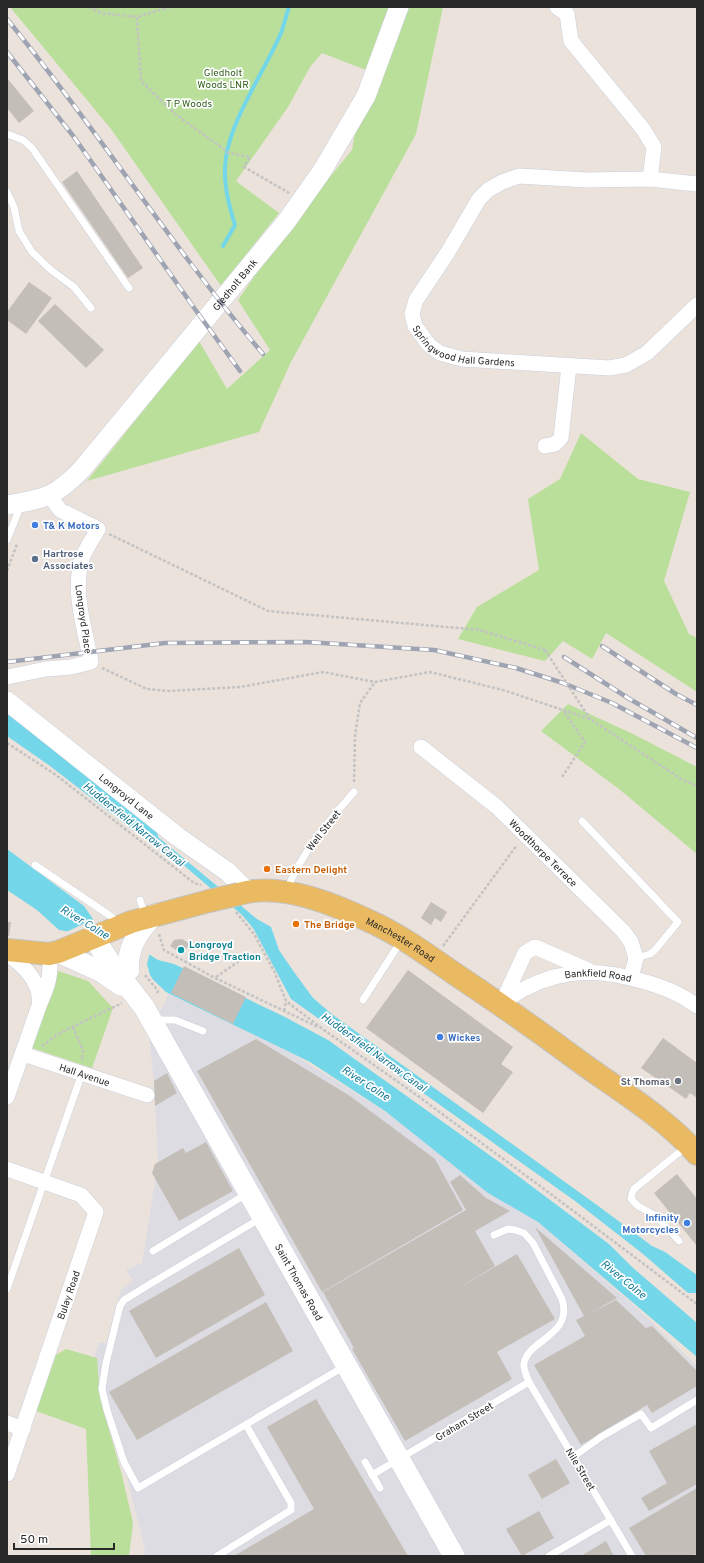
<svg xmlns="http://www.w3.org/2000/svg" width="704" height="1563" viewBox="0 0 704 1563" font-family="Overpass,sans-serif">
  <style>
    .industrial { fill: #dddce3 }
    .green { fill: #badf9a }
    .water { fill: #73d7e9 }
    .pier { fill: #ebe2dc }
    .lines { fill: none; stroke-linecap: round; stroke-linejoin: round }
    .stream { stroke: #73d7e9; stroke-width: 4 }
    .building { fill: #c3beb7 }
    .service-casing { stroke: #cacfda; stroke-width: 8 }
    .minor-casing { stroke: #cacfda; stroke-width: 16 }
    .tertiary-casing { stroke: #cacfda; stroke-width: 20 }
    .secondary-casing { stroke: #cacfda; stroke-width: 22 }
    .primary-casing { stroke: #c3c3c3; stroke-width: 24 }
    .path { stroke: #c3c3c3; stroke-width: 2.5; stroke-dasharray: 3 2; stroke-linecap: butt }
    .service { stroke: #fff; stroke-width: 7 }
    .minor { stroke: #fff; stroke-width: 15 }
    .tertiary { stroke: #fff; stroke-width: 19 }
    .secondary { stroke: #fff; stroke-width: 21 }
    .primary { stroke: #eaba62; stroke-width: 22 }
    .rail-casing { stroke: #9fa4b3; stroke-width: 4.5 }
    .rail { stroke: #fff; stroke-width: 3; stroke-dasharray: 9; stroke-linecap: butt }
    .primary-bridge-casing { stroke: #c3c3c3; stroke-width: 24; stroke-linecap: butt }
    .path-bridge { stroke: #c3c3c3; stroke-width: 2.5; stroke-dasharray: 3 2; stroke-linecap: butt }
    .primary-bridge { stroke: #eaba62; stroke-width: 22 }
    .shop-dot { fill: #3f7fe0; stroke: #fff; stroke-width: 1.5 }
    .service-dot { fill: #5c6f8a; stroke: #fff; stroke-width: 1.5 }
    .food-dot { fill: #e8710a; stroke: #fff; stroke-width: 1.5 }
    .culture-dot { fill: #0f9aa8; stroke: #fff; stroke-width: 1.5 }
    .worship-dot { fill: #6b7280; stroke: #fff; stroke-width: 1.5 }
    .labels { text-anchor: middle; stroke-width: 3.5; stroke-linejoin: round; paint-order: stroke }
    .park-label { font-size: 10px; fill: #34621d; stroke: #fff }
    .street-label { font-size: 10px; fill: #292929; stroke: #fff }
    .shop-label { font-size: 10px; font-weight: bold; fill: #366cbe; stroke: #fff; text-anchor: start }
    .service-label { font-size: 10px; font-weight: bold; fill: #4e5e75; stroke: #fff; text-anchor: start }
    .food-label { font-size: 10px; font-weight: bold; fill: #c56008; stroke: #fff; text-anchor: start }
    .culture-label { font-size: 10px; font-weight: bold; fill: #0d838f; stroke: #fff; text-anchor: start }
    .worship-label { font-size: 10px; font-weight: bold; fill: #5b616d; stroke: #fff; text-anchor: end }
    .water-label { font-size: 11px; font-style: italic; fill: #137693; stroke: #fff }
  </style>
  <rect width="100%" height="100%" fill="#ebe2dc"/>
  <polygon class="industrial" points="169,993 288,1051 378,1107 545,1228 638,1309 697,1366 697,1556 144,1556 145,1550 118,1439 99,1375 90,1371 99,1342 106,1343 121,1290 133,1280 126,1270 142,1263 158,1163 154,1081 149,1036"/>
  <g class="green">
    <polygon points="10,7 443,7 416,134 291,362 259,432 87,481 199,341 227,389 270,350 238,300 285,232 352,150 366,70 322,53 310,67 288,107 236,181 279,213 221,286 111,129"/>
    <polygon points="581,433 638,479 690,492 664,581 689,634 697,638 697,692 606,633 592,659 563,641 545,661 458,639 477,607 539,570 528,499 560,479"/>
    <polygon points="568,704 633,734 697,767 697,854 619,789 541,731"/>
    <polygon points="58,971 88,981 113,1008 92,1068 32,1048"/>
    <polygon points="66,1349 97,1358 100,1398 122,1475 133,1523 129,1556 91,1556 86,1429 36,1411 56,1355"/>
  </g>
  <g class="water">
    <polygon points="7,714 68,760 157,831 158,837 257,919 271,927 279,950 294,972 313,998 333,1015 601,1208 652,1246 665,1252 697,1275 697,1293 688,1293 643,1254 575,1201 291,999 253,928 242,915 153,839 146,840 50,766 7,736"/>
    <polygon points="7,849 84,906 93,919 158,960 174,964 283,1016 328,1040 502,1164 609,1244 632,1267 697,1323 697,1357 538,1222 488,1193 385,1111 310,1062 166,992 146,973 127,958 71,932 59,930 37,910 7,890"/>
  </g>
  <polygon class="pier" points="96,918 150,952 147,964 150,975 157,986 126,960 70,933 64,933"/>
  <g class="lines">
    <path class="stream" d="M223 246 235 225C229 206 224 187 225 168 226 125 264 73 281 33 284 25 286 16 289 7"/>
  </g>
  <g class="building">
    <polygon points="7,78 34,111 19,123 7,108"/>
    <polygon points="77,171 143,268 128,278 62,182"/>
    <polygon points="29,282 52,298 26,334 7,320 7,312"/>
    <polygon points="55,304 104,350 86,368 38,321"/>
    <polygon points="431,902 447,912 441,922 435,918 431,925 421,918"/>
    <polygon points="7,922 11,922 9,936 7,936"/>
    <polygon points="182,939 190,944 182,954 170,946 174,940"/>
    <polygon points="184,966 246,997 233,1024 171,993"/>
    <polygon points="408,970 513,1047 501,1064 513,1072 483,1113 366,1028"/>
    <polygon points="663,1038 697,1063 697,1098 690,1093 686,1099 641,1068"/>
    <polygon points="256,1039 350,1096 435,1159 463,1210 322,1292 197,1071"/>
    <polygon points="167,1073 177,1093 155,1106 154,1081"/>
    <polygon points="206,1142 233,1191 179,1221 152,1173 155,1164 183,1148 186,1153"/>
    <polygon points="677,1174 697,1199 697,1246 654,1193"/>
    <polygon points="460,1175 486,1198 510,1211 475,1231 495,1266 452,1292 517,1254 555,1319 497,1352 512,1379 405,1441 352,1349 354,1348 323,1292 466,1210 450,1182"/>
    <polygon points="535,1227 617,1298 588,1314 616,1300 646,1328 652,1326 697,1371 697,1386 652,1413 647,1405 581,1445 534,1365 585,1336 576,1320 584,1316"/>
    <polygon points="239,1248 265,1295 156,1358 129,1311"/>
    <polygon points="266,1302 293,1351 137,1440 109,1392"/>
    <polygon points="316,1399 408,1556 234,1556 314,1509 267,1427"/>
    <polygon points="697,1424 697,1484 649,1511 641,1498 667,1483 649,1451"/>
    <polygon points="556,1459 570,1483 542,1499 528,1475"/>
    <polygon points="697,1488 697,1553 693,1556 646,1556 629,1528"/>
    <polygon points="539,1511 554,1538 522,1556 506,1529"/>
    <polygon points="606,1541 614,1556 581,1556"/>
  </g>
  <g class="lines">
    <defs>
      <g id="service">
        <polyline points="7,134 23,140 32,148 129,288"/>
        <polyline points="7,192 14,207 19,231 32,252 51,270 74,287 91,308"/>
        <polyline points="7,540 21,505"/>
        <polyline points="582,821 678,922 655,950 650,954 636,958"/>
        <polyline points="35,865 109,915 119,923"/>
        <path d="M287 890C301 853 328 822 354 792"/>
        <polyline points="140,900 145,915"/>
        <polyline points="363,1000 401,941"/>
        <polyline points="154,1020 175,1020 203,1031"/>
        <polyline points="261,1218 150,1284 124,1300 120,1306 106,1363 102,1389 107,1410 124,1462 138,1488 345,1366"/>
        <path d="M494 1235 508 1229 515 1230 524 1233 533 1243 562 1299C574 1336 526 1340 524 1364 523 1369 527 1377 529 1382L632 1556"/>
        <polyline points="679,1241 656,1216 638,1206 631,1199 632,1194 634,1189 687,1146"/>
        <polyline points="153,1251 248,1193"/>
        <polyline points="7,1289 82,1073"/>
        <polyline points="573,1457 601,1437 641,1414 651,1428 697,1400"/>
        <polyline points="365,1462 380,1488"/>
        <polyline points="372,1475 529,1382"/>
        <polyline points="217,1556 291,1510 291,1503 246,1425"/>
        <polyline points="549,1556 611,1520"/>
      </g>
      <g id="minor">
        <polyline points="557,7 567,14 571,41 643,129 654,147 650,179"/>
        <path id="s1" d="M697 184 650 179 586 180 519 176 502 182 488 190 479 199 448 252 416 300 412 314 415 326 429 345 440 353 462 359 609 368 626 365 647 353 697 305"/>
        <polyline points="545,446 555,444 561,438 569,366"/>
        <path d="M7 677 46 669 71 667 91 662C85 628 71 590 83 556 87 547 93 538 98 529L60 510 50 496"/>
        <path id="s2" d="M421 747 497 807 623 931 631 942 636 958 631 978"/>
        <path d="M7 954C19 962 33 975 38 990 39 994 39 999 40 1003"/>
        <path id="s3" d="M501 1005C509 999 517 992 526 988 565 968 601 969 642 981 663 987 679 993 697 1006"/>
        <polyline points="501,1005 525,953 535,947 588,970"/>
        <path id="s4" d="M23 1054 147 1095"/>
        <path d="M7 1097 40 1003C48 986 52 973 49 954"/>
        <polyline points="7,1169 81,1195 96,1212 7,1474"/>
        <polyline points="7,1423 23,1429"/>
      </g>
      <g id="tertiary">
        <path id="s5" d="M7 505C45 499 55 497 82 469L286 222 322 171 366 96 399 7"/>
        <path id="s6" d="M7 701 178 837 228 872 247 891"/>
      </g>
      <g id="secondary">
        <path id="s7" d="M94 938 113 967 144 1007 454 1556"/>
        <polyline points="58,952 102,972 121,985"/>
        <path d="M129 970C126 949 140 929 154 915"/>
      </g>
      <g id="primary">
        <path id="s8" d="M239 894C278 882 332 903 367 920 397 933 425 953 452 972 497 1002 540 1032 583 1064 622 1092 665 1118 697 1154"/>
        <polyline points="7,950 49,954 58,952 131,922 209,901"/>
      </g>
    </defs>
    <use href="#service" class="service-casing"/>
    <use href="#minor" class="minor-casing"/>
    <use href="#tertiary" class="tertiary-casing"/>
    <use href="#secondary" class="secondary-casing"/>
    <use href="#primary" class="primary-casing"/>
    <g class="path">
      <polyline points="89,7 101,13 137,17"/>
      <polyline points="170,7 137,17 141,81 175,114 229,153 250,157 244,167 289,193"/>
      <polyline points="109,534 268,611 480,630 545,650"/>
      <polyline points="7,571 17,544"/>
      <polyline points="102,668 147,689 169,691 240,687 323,672 375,682 430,672 503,690 590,719 681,779 697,786"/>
      <polyline points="7,743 56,775 194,883 201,885"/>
      <polyline points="562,777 585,742 563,710"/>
      <polyline points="354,782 355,736 360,703 375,682"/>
      <polyline points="236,912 254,934 275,973 286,1001 324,1030 411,1091 540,1186 697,1304"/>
      <polyline points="159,934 164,950 215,978 318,1027"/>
      <polyline points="443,946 517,845"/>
      <polyline points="145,975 158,991 156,995"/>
      <polyline points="216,977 242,959"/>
      <polyline points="284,1011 286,1001"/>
      <polyline points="73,1027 83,1051 82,1061"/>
      <polyline points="42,1046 58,1034 122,1003"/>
    </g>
    <use href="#service" class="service"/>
    <use href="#minor" class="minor"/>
    <use href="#tertiary" class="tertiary"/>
    <use href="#secondary" class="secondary"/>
    <use href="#primary" class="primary"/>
    <defs>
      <g id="rail">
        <path d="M7 19C96 128 172 247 263 354"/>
        <polyline points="7,52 74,137 197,312 240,371"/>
        <polyline points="602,646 676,694 697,705"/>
        <polyline points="564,657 628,698 697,738"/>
        <polyline points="7,662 165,643 306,642 434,650 516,668 563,683 612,703 697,748"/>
      </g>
    </defs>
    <use href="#rail" class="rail-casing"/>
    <use href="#rail" class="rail"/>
    <defs>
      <polyline id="primary-bridge" points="209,901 239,894"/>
    </defs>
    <use href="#primary-bridge" class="primary-bridge-casing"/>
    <polyline class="path-bridge" points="545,650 590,719"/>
    <use href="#primary-bridge" class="primary-bridge"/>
  </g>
  <g class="shop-dot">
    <circle cx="35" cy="525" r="4"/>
    <circle cx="440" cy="1037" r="4"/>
    <circle cx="687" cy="1223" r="4"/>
  </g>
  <circle class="service-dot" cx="35" cy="559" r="4"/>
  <g class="food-dot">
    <circle cx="267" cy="869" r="4"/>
    <circle cx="296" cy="924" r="4"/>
  </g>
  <circle class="culture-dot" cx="181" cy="950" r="4"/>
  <circle class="worship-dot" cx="678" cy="1081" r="4"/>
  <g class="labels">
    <g class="park-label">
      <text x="223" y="76">Gledholt<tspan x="223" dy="12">Woods LNR</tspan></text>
      <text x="189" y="107">T P Woods</text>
    </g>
    <g class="street-label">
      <text dy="4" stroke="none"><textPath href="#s5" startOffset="325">Gledholt Bank</textPath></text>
      <text dy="4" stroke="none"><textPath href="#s1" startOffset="428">Springwood Hall Gardens</textPath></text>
      <text transform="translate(84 619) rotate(82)" y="4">Longroyd Place</text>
      <text dy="4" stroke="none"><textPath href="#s6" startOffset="153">Longroyd Lane</textPath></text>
      <text transform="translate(323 830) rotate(-52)" y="4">Well Street</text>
      <text dy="4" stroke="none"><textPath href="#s2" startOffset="162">Woodthorpe Terrace</textPath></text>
      <text dy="4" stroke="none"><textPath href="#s8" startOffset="172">Manchester Road</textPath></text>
      <text dy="4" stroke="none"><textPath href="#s3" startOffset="105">Bankfield Road</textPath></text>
      <text dy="4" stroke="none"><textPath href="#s4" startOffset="65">Hall Avenue</textPath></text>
      <text dy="4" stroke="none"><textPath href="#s7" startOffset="401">Saint Thomas Road</textPath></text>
      <text transform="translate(68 1295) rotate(-71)" y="4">Bulay Road</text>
      <text transform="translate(464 1421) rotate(-31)" y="4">Graham Street</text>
      <text transform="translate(581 1469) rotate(59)" y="4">Nile Street</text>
    </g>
    <g class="shop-label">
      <text x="43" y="529">T&amp; K Motors</text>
      <text x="448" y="1041">Wickes</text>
      <text x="679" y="1221" text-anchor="end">Infinity<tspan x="679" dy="12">Motorcycles</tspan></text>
    </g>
    <g class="service-label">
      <text x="43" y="557">Hartrose<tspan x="43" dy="12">Associates</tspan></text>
    </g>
    <g class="food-label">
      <text x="275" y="873">Eastern Delight</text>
      <text x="304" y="928">The Bridge</text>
    </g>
    <g class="culture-label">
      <text x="189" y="948">Longroyd<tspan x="189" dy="12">Bridge Traction</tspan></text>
    </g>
    <g class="worship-label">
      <text x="670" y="1085">St Thomas</text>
    </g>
    <g class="water-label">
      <text transform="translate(134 824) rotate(39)" y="4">Huddersfield Narrow Canal</text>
      <text transform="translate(85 922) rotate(31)" y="4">River Colne</text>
      <text transform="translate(374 1052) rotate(36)" y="4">Huddersfield Narrow Canal</text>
      <text transform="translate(366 1083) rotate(33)" y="4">River Colne</text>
      <text transform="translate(624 1279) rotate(39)" y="4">River Colne</text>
    </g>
  </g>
  <rect width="704" height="1563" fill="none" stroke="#292929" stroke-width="16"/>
  <path d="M14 1543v6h100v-6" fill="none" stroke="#292929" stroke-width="2"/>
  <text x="20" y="1543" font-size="12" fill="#292929" stroke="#ffffff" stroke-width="3" paint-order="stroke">50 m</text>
</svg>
